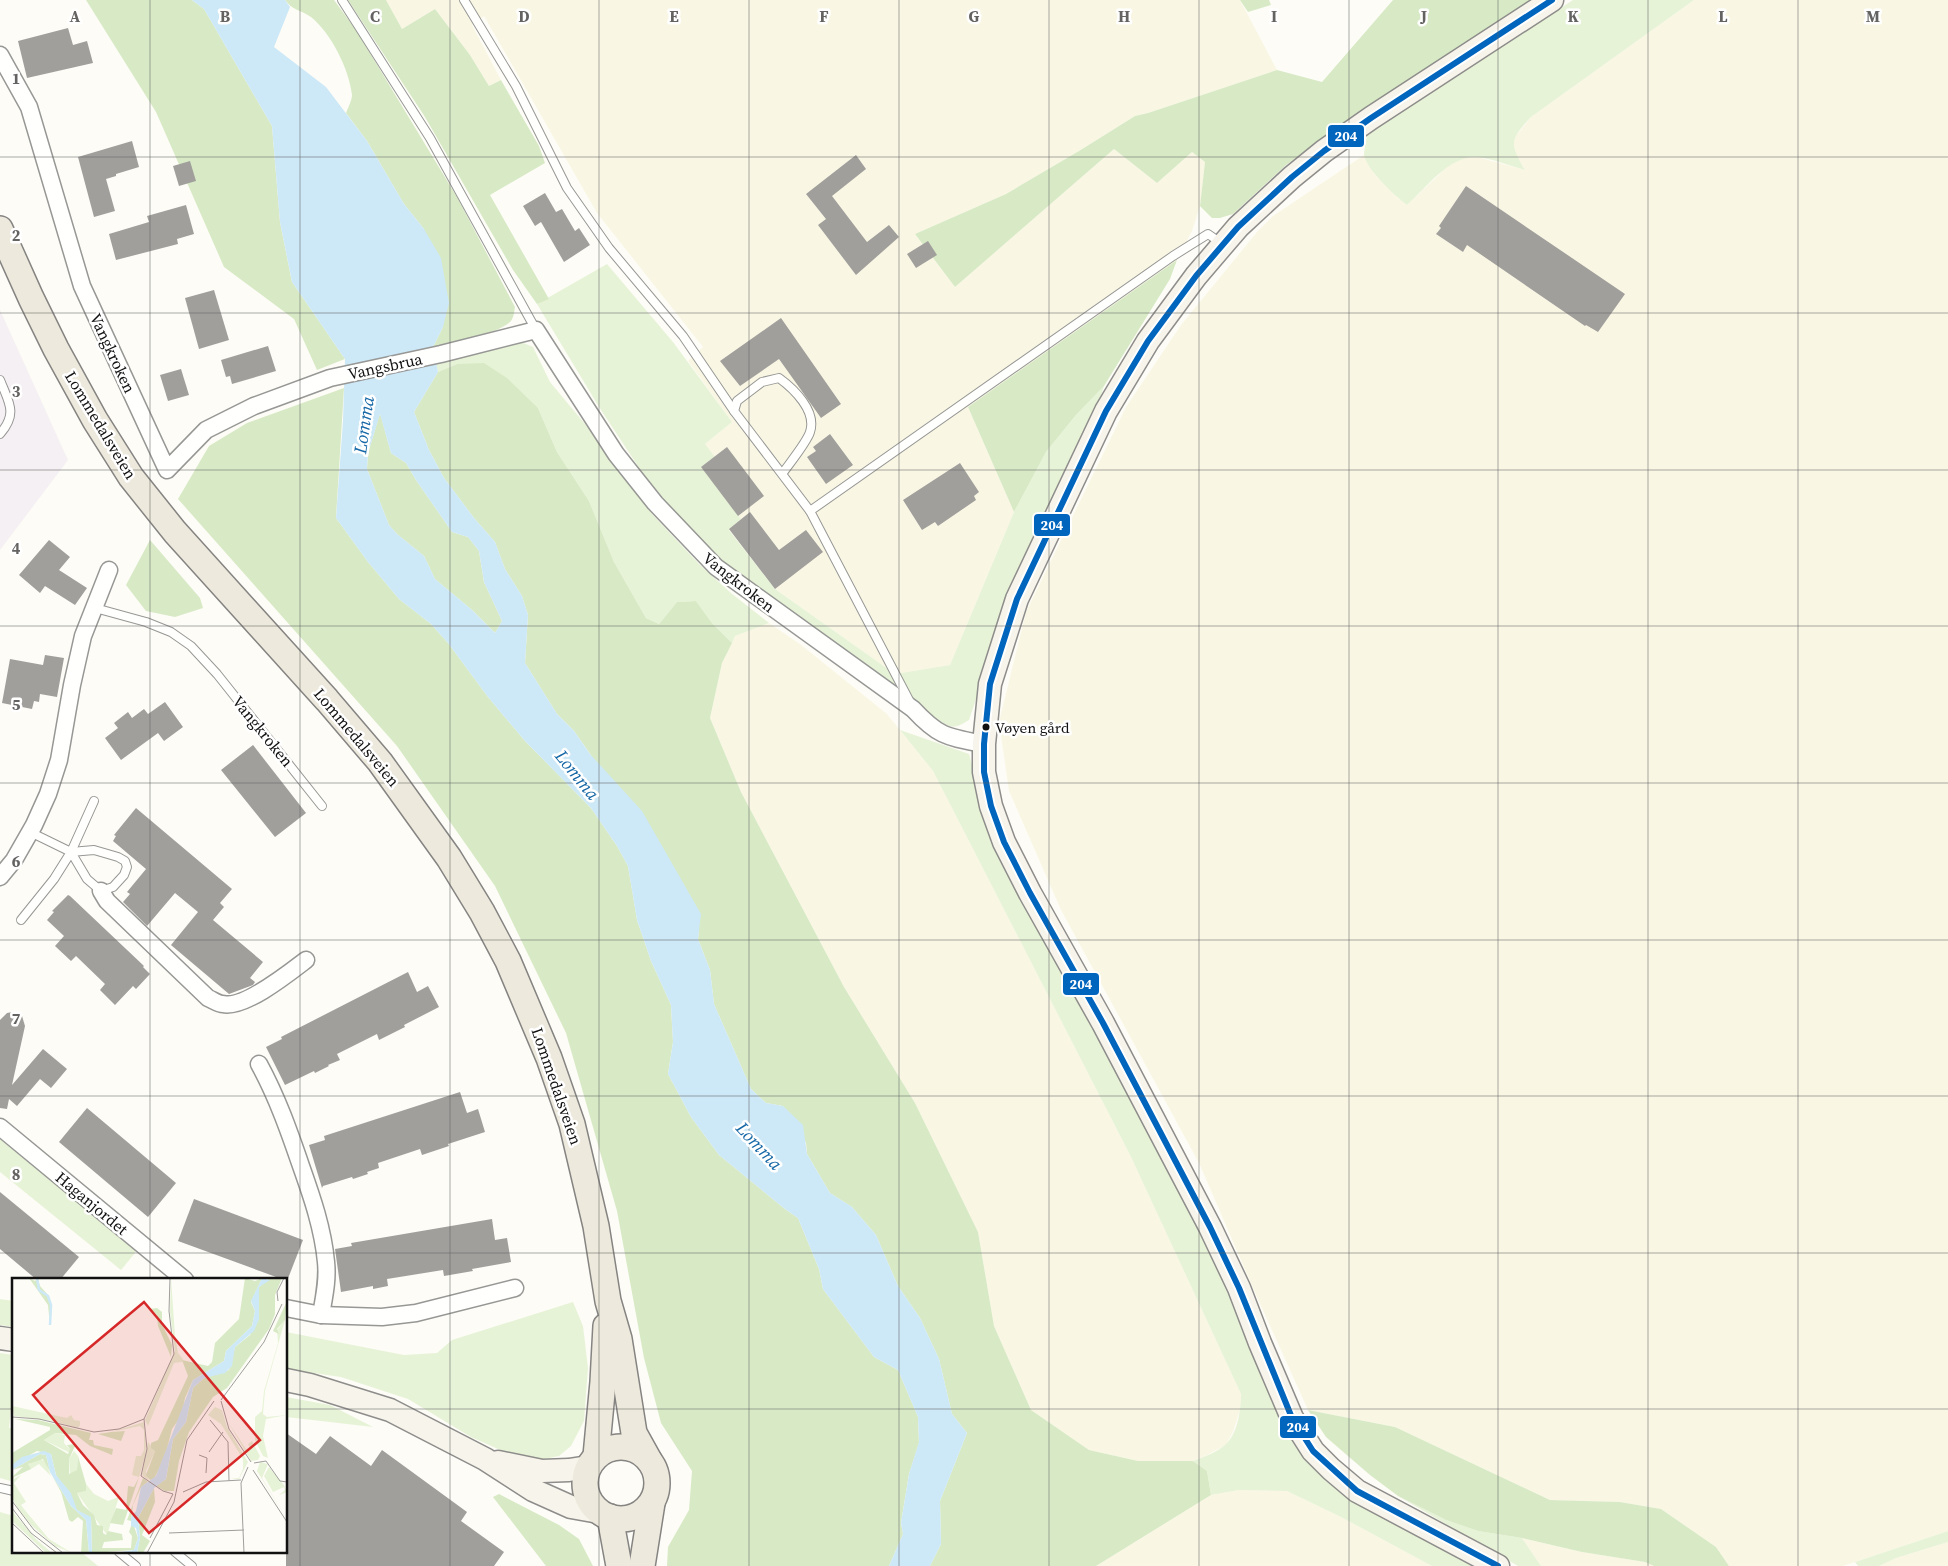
<svg xmlns="http://www.w3.org/2000/svg" width="1948" height="1566" viewBox="0 0 1948 1566" font-family="'Source Serif 4',serif">
  <style>
    .industrial { fill: #f5f0f3 }
    .farmland { fill: #f9f7e4 }
    .green { fill: #e7f3d7 }
    .forest { fill: #d8eac5 }
    .water { fill: #cde8f7; fill-rule: evenodd }
    .building { fill: #a19f9c }
    .lines { fill: none; stroke-linecap: round; stroke-linejoin: round }
    .lane-casing { stroke: #979795; stroke-width: 10 }
    .street-casing { stroke: #979795; stroke-width: 19 }
    .secondary-casing { stroke: #8e8d8b; stroke-width: 25 }
    .primary-casing { stroke: #858482; stroke-width: 28 }
    .lane { stroke: #fffffe; stroke-width: 8 }
    .street { stroke: #fffffe; stroke-width: 16 }
    .secondary { stroke: #f6f4eb; stroke-width: 22 }
    .primary { stroke: #ede9dc; stroke-width: 25 }
    .bus-1-casing { stroke: #fff; stroke-width: 10 }
    .bus-1 { stroke: #0065bd; stroke-width: 6 }
    .grid { fill: none; stroke: #646362; stroke-width: 1; stroke-opacity: 0.55 }
    .bus-dot { fill: #111; stroke: #fff; stroke-width: 2 }
    .labels { text-anchor: middle; stroke-width: 5; stroke-linejoin: round; paint-order: stroke }
    .bus-label { font-size: 15px; fill: #111; stroke: #fff; text-anchor: start }
    .street-label { font-size: 16px; fill: #111; stroke: #fff }
    .water-label { font-size: 18px; font-style: italic; fill: #1768a6; stroke: #fff }
    .inset-river { fill: none; stroke: #cde8f7; stroke-width: 2.5 }
    .inset-road { fill: none; stroke: #9f9e9b; stroke-width: 1 }
    .view { fill: #d62828; fill-opacity: 0.15; stroke: #d62828; stroke-width: 2.5 }
    .inset-edge { fill: none; stroke: #111; stroke-width: 2.5 }
    .grid-label { font-size: 16px; text-anchor: middle; font-weight: bold; fill: #646362; stroke: #fff; stroke-width: 5; stroke-linejoin: round; paint-order: stroke }
    .line-badge { stroke: #fff; stroke-width: 2 }
    .badge-label { font-size: 14px; text-anchor: middle; font-weight: bold; fill: #fff }
  </style>
  <rect width="100%" height="100%" fill="#fdfcf7"/>
  <polygon class="industrial" points="0,310 68,460 0,550"/>
  <g class="farmland">
    <polygon points="386,0 1240,0 1277,70 1148,113 1135,116 1079,151 1006,194 915,234 955,287 1114,149 1157,183 1192,152 1205,162 1200,206 1192,231 1177,260 968,407 1014,512 950,665 895,674 775,589 729,529 741,520 701,467 705,444 732,422 688,361 703,347 597,213 484,16 472,25 501,80 489,86 470,55 435,9 402,29"/>
    <polygon points="1694,0 1948,0 1948,1531 1843,1566 1729,1566 1716,1547 1661,1509 1620,1502 1550,1500 1395,1427 1308,1410 1253,1288 1199,1163 1061,910 1009,791 999,722 1026,612 1126,407 1181,325 1257,232 1273,216 1364,155 1376,176 1399,199 1407,205 1447,167 1461,158 1477,157 1525,170 1514,151 1514,138 1531,117"/>
    <polygon points="769,623 800,644 887,714 933,771 1131,1157 1241,1394 1241,1407 1233,1432 1226,1445 1205,1456 1193,1461 1138,1461 1089,1450 1031,1410 994,1326 978,1232 915,1103 844,987 741,792 710,718 722,663 735,636"/>
    <polygon points="1239,1490 1287,1491 1341,1517 1432,1566 1096,1566 1211,1495"/>
    <polygon points="1522,1538 1582,1552 1645,1562 1654,1566 1541,1566"/>
    <polygon points="1948,1542 1948,1566 1879,1566 1896,1558"/>
  </g>
  <g class="green">
    <path d="M1573 0H1694L1531 117C1510 140 1509 143 1525 170 1510 166 1492 158 1476 157 1449 156 1426 188 1407 205 1395 196 1367 170 1364 155 1364 149 1366 141 1367 135Z"/>
    <path d="M607 264 673 342 732 422 705 444 715 457 701 467 741 519 729 530 775 589 895 674 950 665 1014 512 1046 452 1076 415 1104 386 1094 418 986 669 969 720C954 729 952 729 937 719L736 574 693 534 657 495 599 407 537 304Z"/>
    <polygon points="521,342 533,347 550,382 585,424 652,514 700,565 731,593 769,623 735,636 732,643 712,623 696,601 677,602 659,624 646,618 614,562 589,501 557,452 538,408 457,364 438,372 436,363"/>
    <path d="M900 730 969 754 980 794 1227 1285 1261 1375 1302 1450 1328 1480 1360 1506 1476 1566H1432L1341 1517 1287 1491 1239 1490 1211 1495 1207 1471 1193 1461C1203 1457 1216 1453 1225 1445 1238 1434 1241 1409 1241 1394L1131 1157 933 771Z"/>
    <polygon points="0,1137 136,1249 135,1253 121,1270 0,1172"/>
    <polygon points="0,1299 14,1301 14,1327 0,1325"/>
    <polygon points="573,1302 583,1326 588,1368 584,1421 571,1446 559,1456 539,1460 514,1456 471,1437 408,1399 341,1377 286,1369 286,1332 404,1355 437,1353 452,1340"/>
    <polygon points="0,1353 14,1355 14,1399 12,1399 9,1428 14,1428 14,1482 0,1478"/>
    <polygon points="286,1397 330,1405 373,1427 286,1417"/>
    <polygon points="1398,1496 1446,1520 1478,1531 1522,1538 1541,1566 1518,1566"/>
    <polygon points="0,1512 14,1516 14,1552 81,1552 98,1566 0,1566"/>
    <polygon points="1948,1531 1948,1542 1896,1558 1879,1566 1858,1566 1855,1562"/>
  </g>
  <g class="forest">
    <polygon points="86,0 192,0 204,9 272,126 280,222 292,282 345,359 317,370 294,319 224,267 156,112"/>
    <path d="M285 0H334L356 30 457 197 515 307C514 312 514 318 510 322 497 334 451 343 433 347L443 327 424 229 404 204 367 141 346 113C348 108 352 100 352 95 349 69 331 33 311 17 301 10 292 10 285 0Z"/>
    <polygon points="348,0 386,0 402,29 435,9 470,55 489,86 501,80 539,146 545,163 490,195 549,299 537,304 513,270 425,117"/>
    <polygon points="1240,0 1269,0 1271,5 1248,12"/>
    <polygon points="1393,0 1535,0 1340,131 1304,152 1286,165 1233,214 1220,218 1212,218 1200,206 1205,162 1192,152 1157,183 1114,149 955,287 915,234 1006,194 1079,151 1135,116 1148,113 1277,70 1322,82"/>
    <polygon points="1177,260 1170,279 1104,386 1076,415 1046,452 1014,512 968,407"/>
    <polygon points="484,363 507,378 538,408 557,452 589,501 614,562 646,618 659,624 677,602 696,601 712,623 732,643 722,663 710,718 741,792 844,987 915,1103 978,1232 994,1326 1031,1410 1089,1450 1138,1461 1193,1461 1207,1471 1211,1495 1096,1566 930,1566 941,1544 940,1501 967,1433 952,1414 939,1359 920,1318 898,1286 876,1235 852,1207 830,1193 807,1154 806,1143 783,1106 766,1103 751,1089 714,1004 710,970 698,939 700,914 688,893 574,731 557,714 525,663 528,615 522,596 505,569 495,542 474,518 444,478 429,450 414,412 438,372 457,364"/>
    <polygon points="344,388 336,518 368,562 399,599 431,624 448,643 488,697 525,741 591,808 617,846 628,866 637,920 651,961 671,1005 673,1042 668,1074 691,1117 719,1155 785,1209 798,1218 819,1269 823,1289 874,1357 898,1370 918,1417 919,1443 909,1474 901,1523 903,1534 889,1566 667,1566 668,1547 689,1510 692,1471 661,1423 644,1358 617,1211 566,1033 495,886 397,746 178,499 209,446 247,423"/>
    <polygon points="380,413 391,453 406,463 416,480 452,532 468,537 479,551 484,582 502,621 495,633 472,610 435,579 424,556 397,534 389,525 367,469 368,453"/>
    <polygon points="150,540 200,598 203,608 175,617 146,611 126,585"/>
    <polygon points="1308,1410 1395,1427 1550,1500 1620,1502 1661,1509 1716,1547 1729,1566 1654,1566 1645,1562 1582,1552 1522,1538 1478,1531 1446,1520 1398,1496 1370,1475 1326,1437"/>
    <polygon points="499,1494 559,1525 579,1539 593,1566 546,1566 493,1497"/>
  </g>
  <path class="water" d="M192 0H285L290 7 274 47 326 87 367 141 404 204 424 229 441 258 449 303 443 327 433 347 438 372 414 412 429 450 444 478 474 518 495 542 505 569 522 596 528 615 525 663 557 714 574 731 590 754 642 811 701 914 698 939 710 970 714 1004 751 1089 766 1103 783 1106 803 1125 807 1154 830 1193 852 1207 876 1235 898 1286 920 1318 939 1359 952 1414 967 1433 940 1501 941 1544 930 1566H889L903 1534 901 1523 909 1474 919 1442 918 1417 898 1370 874 1357 823 1289 819 1269 798 1218 785 1209 719 1155 691 1117 668 1074 673 1042 671 1005 651 961 637 920 628 866 617 846 591 808 525 741 488 697 448 643 431 624 399 599 368 562 336 518 343 421 345 359 292 282 280 222 272 126 204 9ZM380 414 391 453 406 463 416 480 452 532 468 537 479 551 484 582 502 621 495 633 472 610 435 579 424 556 397 534 389 525 367 469 368 453Z"/>
  <g class="building">
    <polygon points="68,28 73,45 87,41 93,63 27,78 18,41"/>
    <polygon points="132,141 139,167 116,174 116,176 106,179 115,211 94,217 78,157"/>
    <polygon points="856,155 866,169 832,196 867,242 889,225 899,237 856,275 818,225 826,219 806,194"/>
    <polygon points="190,161 196,181 179,186 173,166"/>
    <polygon points="1466,186 1625,294 1598,332 1586,325 1585,326 1467,245 1463,252 1436,234 1441,228 1439,226"/>
    <polygon points="545,193 556,212 562,209 575,231 579,228 590,245 564,262 541,222 535,226 523,206"/>
    <polygon points="186,205 194,234 177,239 178,244 116,260 109,234 149,222 147,216"/>
    <polygon points="928,241 937,255 916,268 907,254"/>
    <polygon points="214,290 229,340 199,349 185,298"/>
    <polygon points="781,318 841,404 821,418 779,359 740,386 720,361"/>
    <polygon points="268,346 276,371 232,384 230,376 226,377 221,360"/>
    <polygon points="181,369 189,395 168,401 160,375"/>
    <polygon points="830,434 853,465 826,484 807,457 816,451 813,447"/>
    <polygon points="727,447 764,496 738,516 701,467"/>
    <polygon points="960,463 979,492 974,496 976,500 938,526 935,522 922,530 903,500"/>
    <polygon points="750,512 779,550 806,530 823,552 775,589 729,529"/>
    <polygon points="49,540 70,557 59,570 87,588 75,605 45,586 40,593 19,575"/>
    <polygon points="45,655 64,658 57,697 40,694 39,702 34,701 32,709 2,703 10,659 43,665"/>
    <polygon points="165,702 183,727 164,741 158,733 121,760 105,738 118,728 114,723 128,712 132,718 144,709 148,714"/>
    <polygon points="253,745 306,813 275,837 221,770"/>
    <polygon points="136,808 232,889 220,903 224,907 213,920 263,962 250,978 255,982 253,985 229,994 171,945 198,912 175,893 147,926 123,902 130,894 127,892 146,869 113,841 116,836 114,835"/>
    <polygon points="68,895 70,896 144,966 143,967 150,974 136,989 133,986 115,1005 100,990 105,984 76,956 71,961 55,946 64,936 47,920 54,912 52,911"/>
    <polygon points="408,972 417,992 428,986 439,1007 404,1025 405,1027 379,1040 377,1034 337,1054 340,1060 328,1065 329,1066 315,1073 314,1071 285,1085 266,1047 282,1039 281,1037"/>
    <polygon points="12,1012 22,1016 25,1026 12,1085 43,1049 67,1069 51,1088 40,1079 17,1106 9,1099 7,1109 0,1108 0,1020 7,1013"/>
    <polygon points="460,1092 467,1113 478,1109 485,1132 448,1144 449,1146 422,1155 420,1149 378,1163 379,1168 367,1172 368,1174 353,1179 352,1177 323,1186 322,1188 309,1145 325,1140 324,1136"/>
    <polygon points="87,1108 176,1183 148,1217 59,1142"/>
    <polygon points="0,1192 79,1257 60,1280 37,1280 0,1249"/>
    <polygon points="194,1199 303,1240 287,1281 178,1241"/>
    <polygon points="492,1219 495,1240 507,1238 511,1262 472,1269 473,1271 444,1276 443,1270 387,1279 388,1286 373,1289 373,1286 341,1292 335,1249 352,1246 351,1243"/>
    <polygon points="286,1433 316,1454 330,1436 371,1466 382,1450 467,1512 461,1521 504,1552 494,1566 286,1566"/>
  </g>
  <g class="lines">
    <defs>
      <g id="lane">
        <polyline points="342,0 430,138 536,330"/>
        <polyline points="464,0 516,86 567,188 609,248 683,336 734,411"/>
        <path d="M0 380C9 403 18 413 0 434"/>
        <path d="M782 474C789 464 807 442 810 432 817 411 794 389 779 378L762 382 737 401 734 411 810 511"/>
        <polyline points="95,608 146,622 171,632 191,646 217,674 322,806"/>
        <polyline points="910,702 810,511 1173,256 1208,234 1221,243"/>
        <polyline points="30,832 71,852 87,879 101,891 113,887 124,875 127,867 125,861 118,857 94,850 71,852"/>
        <polyline points="21,920 54,879 71,852 94,801"/>
        <polyline points="0,1488 14,1491"/>
        <polyline points="119,1552 136,1566"/>
        <polyline points="175,1552 192,1566"/>
      </g>
      <g id="street">
        <path d="M0 55 29 107 82 286 167 470 206 430 254 406 330 378 441 354 536 330 616 454 655 503 716 567 913 709C939 737 947 737 984 744"/>
        <polyline points="0,877 14,860 34,825 48,794 59,760 72,685 83,636 109,570"/>
        <path d="M101 891 107 901 208 998C213 1000 218 1004 223 1004 244 1009 289 973 306 960"/>
        <path d="M259 1064C277 1097 289 1131 301 1166 312 1197 323 1229 326 1262 328 1280 324 1297 321 1315"/>
        <polyline points="0,1127 185,1280"/>
        <polyline points="286,1308 321,1315 382,1317 416,1313 515,1288"/>
      </g>
      <g id="secondary">
        <polyline points="0,1338 14,1340"/>
        <polyline points="286,1380 310,1385 390,1410 485,1459 533,1490 571,1507 599,1512"/>
        <polyline points="498,1462 542,1471 569,1470 588,1467"/>
        <polyline points="1498,1566 1357,1491 1331,1469 1313,1451 1292,1418 1260,1343 1239,1288 1210,1227 1103,1023 1030,893 1004,842 991,806 984,772 984,744 990,684 1017,599 1106,411 1148,341 1196,276 1238,227 1292,177 1324,151 1371,118 1552,0"/>
      </g>
      <g id="primary">
        <polyline points="0,229 31,298 56,349 95,420 131,477 175,532 327,700 380,762 449,858 482,912 508,961 549,1058 572,1124 596,1226 608,1301 619,1339 634,1433 649,1460"/>
        <circle cx="621" cy="1483" r="36"/>
        <polyline points="596,1456 603,1382 606,1326"/>
        <polyline points="610,1517 619,1566"/>
        <polyline points="642,1566 652,1503"/>
      </g>
    </defs>
    <use href="#lane" class="lane-casing"/>
    <use href="#street" class="street-casing"/>
    <use href="#secondary" class="secondary-casing"/>
    <use href="#primary" class="primary-casing"/>
    <use href="#lane" class="lane"/>
    <use href="#street" class="street"/>
    <use href="#secondary" class="secondary"/>
    <use href="#primary" class="primary"/>
    <defs>
      <polyline id="bus-1" points="1498,1566 1357,1491 1313,1451 1292,1418 1239,1288 1210,1227 1103,1023 1030,893 1004,842 991,806 984,772 984,744 990,684 1017,599 1106,411 1148,341 1196,276 1238,227 1292,177 1324,151 1371,118 1552,0"/>
    </defs>
    <use href="#bus-1" class="bus-1-casing"/>
    <use href="#bus-1" class="bus-1"/>
  </g>
  <path class="grid" d="M150 0V1280M300 0V1566M450 0V1566M599 0V1566M749 0V1566M899 0V1566M1049 0V1566M1199 0V1566M1349 0V1566M1498 0V1566M1648 0V1566M1798 0V1566M0 157H1948M0 313H1948M0 470H1948M0 626H1948M0 783H1948M0 940H1948M0 1096H1948M0 1253H1948M0 1409H14M286 1409H1948M150 1552V1566"/>
  <circle class="bus-dot" cx="986" cy="727" r="4.5"/>
  <g class="labels">
    <g class="bus-label">
      <text x="995" y="733">Vøyen gård</text>
    </g>
    <g class="street-label">
      <text transform="translate(113 353) rotate(65)" y="6">Vangkroken</text>
      <text transform="translate(385 366) rotate(-12)" y="6">Vangsbrua</text>
      <text transform="translate(101 425) rotate(59)" y="6">Lommedalsveien</text>
      <text transform="translate(739 582) rotate(38)" y="6">Vangkroken</text>
      <text transform="translate(263 731) rotate(51)" y="6">Vangkroken</text>
      <text transform="translate(357 737) rotate(50)" y="6">Lommedalsveien</text>
      <text transform="translate(557 1086) rotate(71)" y="6">Lommedalsveien</text>
      <text transform="translate(92 1203) rotate(40)" y="6">Haganjordet</text>
    </g>
    <g class="water-label">
      <text transform="translate(364 425) rotate(-82)" y="6">Lomma</text>
      <text transform="translate(577 775) rotate(51)" y="6">Lomma</text>
      <text transform="translate(759 1146) rotate(47)" y="6">Lomma</text>
    </g>
  </g>
  <g transform="translate(12 1278)">
    <rect width="275" height="275" fill="#fdfcf7"/>
    <path d="M159 0 163 58 166 75 171 81 170 84 162 85 136 148 133 142 163 73 158 34ZM273 42 253 113 251 136 255 139 275 137 254 141 251 158 256 180 251 178 243 162V139L250 133 252 113 266 65 265 52ZM0 128 55 140 59 137 62 142 68 143V147L66 150 41 143 2 138ZM203 129 210 132 215 149 236 184 227 201 218 200H227L231 191V181L209 146 196 137ZM132 144 134 169 133 179 127 199 120 197 124 178H129L132 172V152L128 148 99 154ZM216 144 234 171 238 170 236 166 240 163 248 178 246 182 239 183ZM43 155 53 157 52 165 58 171V175L32 162ZM136 164 143 173 134 193 137 203 130 197ZM62 173 66 178 65 192 58 197 57 181ZM26 180 33 183 39 198 27 186 19 191 15 187ZM248 184 256 186 250 200 275 241 245 193ZM257 189 272 207 275 214 267 217 273 212 272 209 261 214 252 198ZM9 197 2 205 14 224 9 227 12 231 37 261 60 275 43 268 20 248 5 229 0 220V202ZM74 206 82 216 96 223 107 219 95 257 65 215 74 213ZM0 233 25 262 40 275 33 274 0 243Z" fill="#e7f3d7"/>
    <path d="M17 0 23 3 26 0 28 8 37 18 40 29 38 47 36 27ZM233 0 243 3 250 0 239 24 243 33 240 48 214 73 212 83 181 102 173 120 170 137 160 151 153 179 142 201 138 202 134 197 143 173 139 170V165L146 162 176 98 170 82 196 88 200 84 203 65 227 41ZM258 0H270L263 17V36L257 51 215 110 201 119 177 154 167 183 162 213H153L144 208 154 201 161 161 174 144 181 110 192 100 217 92 223 69 238 57 247 41V9ZM275 23 273 42 265 51 267 56 261 53ZM145 30 150 34V46L160 67 159 79 146 48 145 37 138 31ZM3 141 26 142 79 155 77 162H81L82 167 101 171 100 177 78 168 64 157 43 155 32 162 56 176 58 171 55 167 64 166 57 181V196L65 192 66 178 74 206V213L65 215 71 227 82 237 85 247 91 248V255L94 257 96 253 110 256 111 262 92 264 90 270H119L120 258 117 254 119 248H122L126 260 122 272 80 275 79 240 65 232 44 197 39 176 25 173 0 187V175L38 152V149ZM113 153 109 163 86 156 99 154ZM28 176 34 177 38 194 59 228 74 242 77 275H69L71 243 66 239 60 244 57 242 49 214 31 181 16 186 19 191 2 199 0 207V199L11 189 0 192ZM127 199 111 247 98 245 104 230 114 232 116 208 122 209ZM131 200 136 204 129 209 121 227 119 243 115 242ZM142 210 143 224 130 257 138 263 131 275H125L128 260 126 240Z" fill="#d8eac5"/>
    <path d="M250 0 258 2 247 9V41L242 53 223 69 220 88 213 95 192 100 181 110 174 144 161 161 154 201 142 210 126 240 128 260 125 275H103L122 272 126 260 124 250 119 248V239L124 233 129 209 144 198 181 102 212 83 214 73 240 48 243 33 239 23ZM32 173 39 176 44 197 59 215 65 232 79 239 80 275H77L74 242 59 228 38 194 34 177 28 176 0 192V187L10 179Z" fill="#cde8f7"/>
    <path class="inset-river" d="M25 0 27 12 36 18 39 27 38 47"/>
    <path class="inset-road" d="M266 23 265 14 272 0M209 122 252 64 270 26M209 123 217 151 239 184M0 139 27 141 82 154 107 151 132 141 162 76 157 33 158 0M132 141 135 171 129 198 151 213 161 216 138 260M198 142 216 164 217 203M197 174 211 154M187 177 195 180 194 195M242 185 254 183 268 203 275 204M241 192 275 244M171 214 194 204 229 202M0 223 22 252 51 275M0 230 19 255 45 275M0 245 32 275M157 255 232 252M135 275 162 224 175 162 202 123M232 275 229 205 236 189"/>
    <path class="view" d="M132 24 248 162 137 255 21 117Z"/>
    <rect width="275" height="275" class="inset-edge"/>
  </g>
  <g class="grid-label">
    <text x="75" y="22">A</text>
    <text x="225" y="22">B</text>
    <text x="375" y="22">C</text>
    <text x="524" y="22">D</text>
    <text x="674" y="22">E</text>
    <text x="824" y="22">F</text>
    <text x="974" y="22">G</text>
    <text x="1124" y="22">H</text>
    <text x="1274" y="22">I</text>
    <text x="1424" y="22">J</text>
    <text x="1573" y="22">K</text>
    <text x="1723" y="22">L</text>
    <text x="1873" y="22">M</text>
    <text x="16" y="84">1</text>
    <text x="16" y="241">2</text>
    <text x="16" y="397">3</text>
    <text x="16" y="554">4</text>
    <text x="16" y="710">5</text>
    <text x="16" y="867">6</text>
    <text x="16" y="1024">7</text>
    <text x="16" y="1180">8</text>
  </g>
  <g class="line-badge">
    <rect x="1327" y="124" width="38" height="24" rx="5" fill="#0065bd"/>
    <rect x="1033" y="513" width="38" height="24" rx="5" fill="#0065bd"/>
    <rect x="1062" y="972" width="38" height="24" rx="5" fill="#0065bd"/>
    <rect x="1279" y="1415" width="38" height="24" rx="5" fill="#0065bd"/>
  </g>
  <g class="badge-label">
    <text x="1346" y="141">204</text>
    <text x="1052" y="530">204</text>
    <text x="1081" y="989">204</text>
    <text x="1298" y="1432">204</text>
  </g>
</svg>
